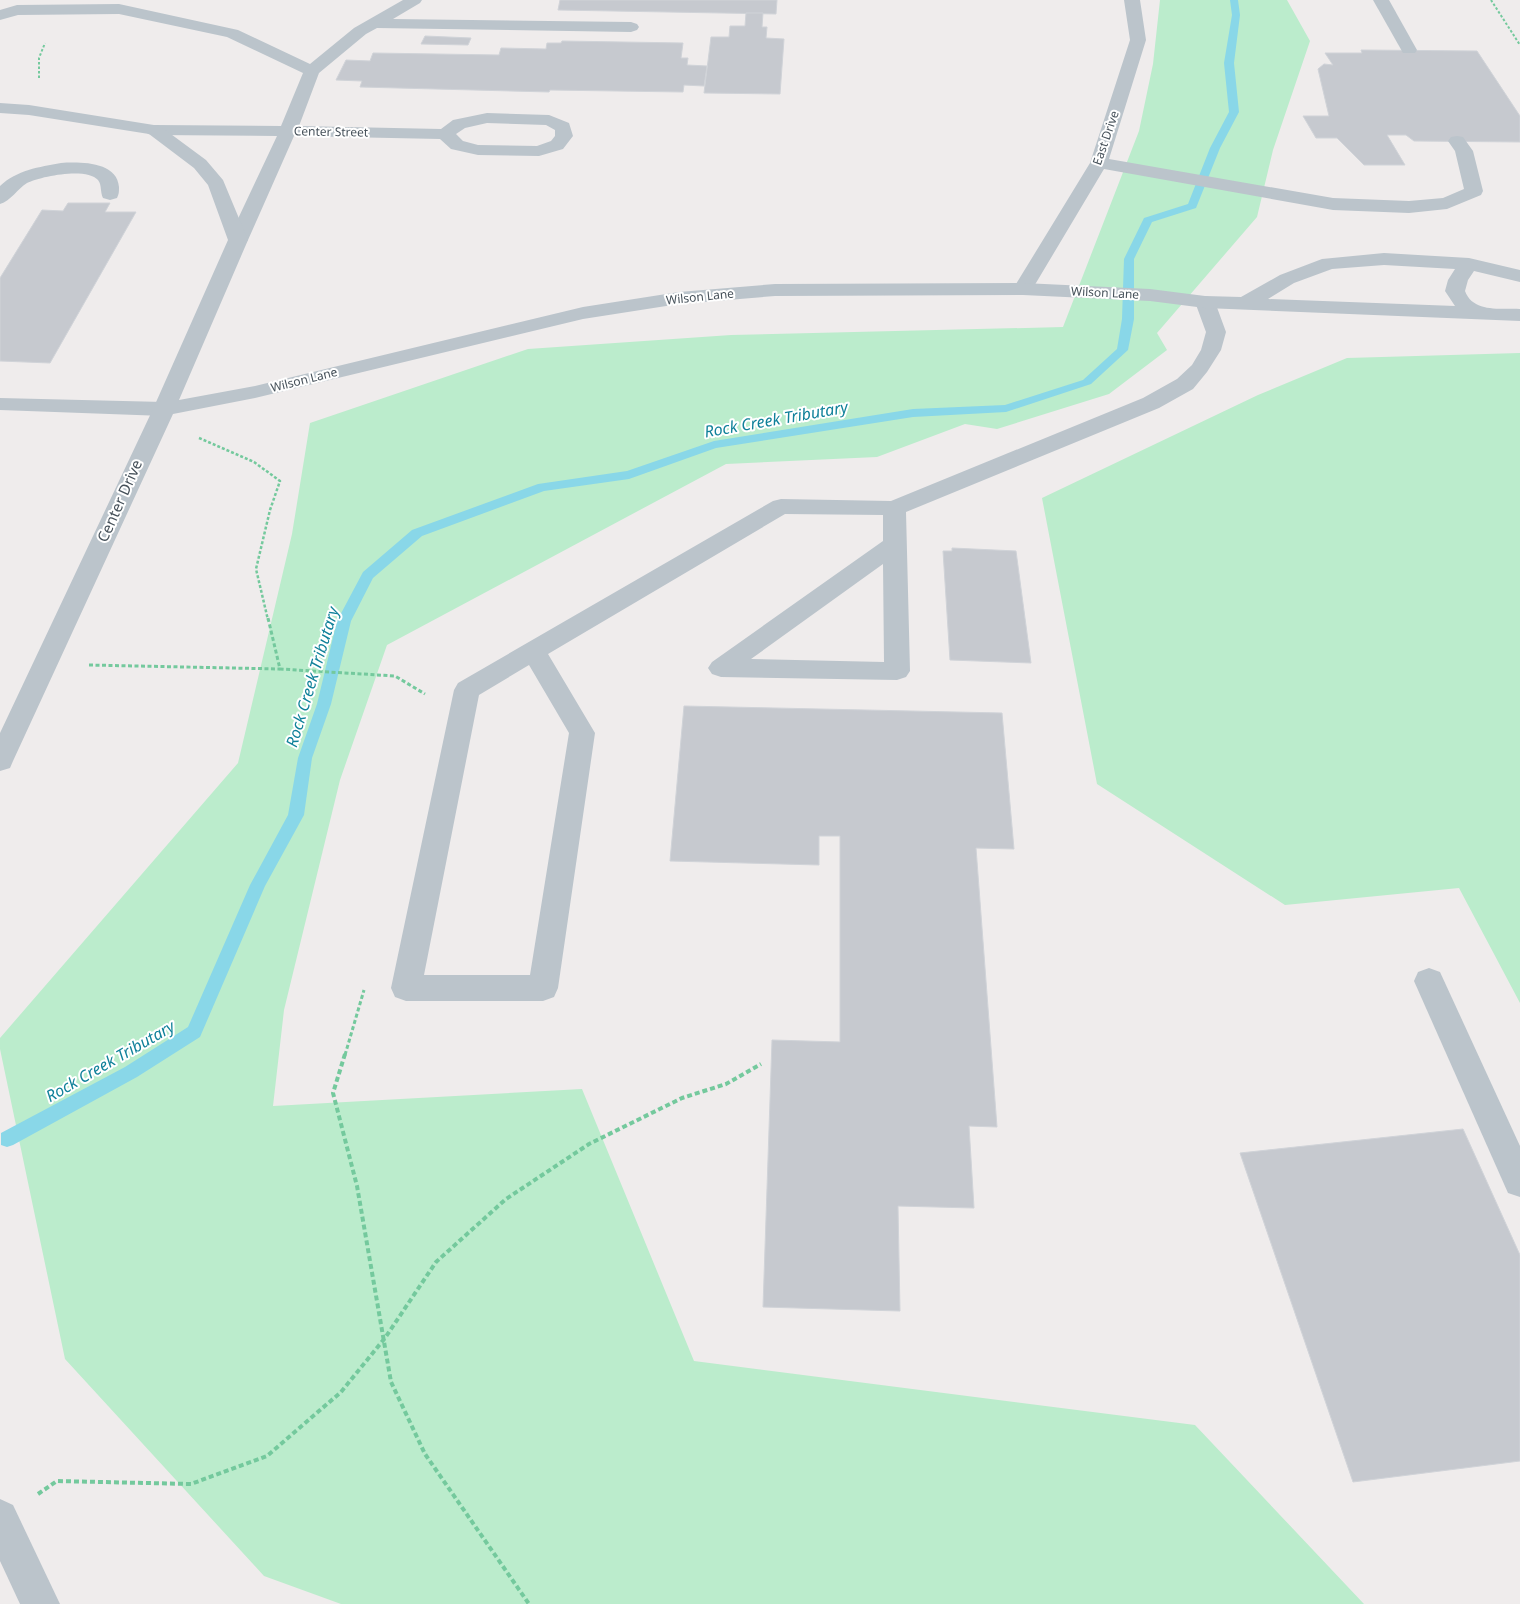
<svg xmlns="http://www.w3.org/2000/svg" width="1520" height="1604" viewBox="0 0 1520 1604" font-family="'Noto Sans',sans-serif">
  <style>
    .green { fill: #bbeccc }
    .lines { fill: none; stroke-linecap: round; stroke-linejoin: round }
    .stream { fill: #89d7e8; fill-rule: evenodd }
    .building { fill: #c6c9cf; stroke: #d0d3d8 }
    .path-far3 { stroke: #74c99d; stroke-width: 2; stroke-dasharray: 2.5 2; stroke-linecap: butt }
    .path-far2 { stroke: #74c99d; stroke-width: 2.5; stroke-dasharray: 3 2; stroke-linecap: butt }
    .path-far1 { stroke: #74c99d; stroke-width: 3; stroke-dasharray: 4 2.5; stroke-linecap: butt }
    .path { stroke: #74c99d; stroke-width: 4; stroke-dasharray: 5 3; stroke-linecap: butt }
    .service { fill: #bbc4cb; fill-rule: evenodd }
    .minor { fill: #bbc4cb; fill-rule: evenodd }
    .labels { text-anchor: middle; stroke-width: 4; stroke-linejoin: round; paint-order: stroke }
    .far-street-label { font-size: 12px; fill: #455059; stroke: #fff }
    .street-label { font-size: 15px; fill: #455059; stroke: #fff }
    .water-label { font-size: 16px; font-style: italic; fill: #10819a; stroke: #fff }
  </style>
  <rect width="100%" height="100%" fill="#efecec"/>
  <g class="green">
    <polygon points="1160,0 1287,0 1310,41 1273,150 1257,217 1157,333 1167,350 1109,394 997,429 965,424 877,457 726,464 387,645 340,780 284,1010 273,1106 582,1089 694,1361 1195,1425 1364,1604 341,1604 264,1576 65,1359 0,1049 0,1038 238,763 292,534 310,423 528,349 731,335 1063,327 1139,131 1153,64"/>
    <polygon points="1520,353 1520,1003 1459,888 1285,905 1097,784 1042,498 1258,395 1347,358"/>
  </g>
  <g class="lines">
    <polygon class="stream" points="1230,0 1238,0 1240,15 1234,63 1239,112 1220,148 1196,208 1152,222 1134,259 1134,319 1128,350 1091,384 1006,412 913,417 716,448 629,479 544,491 422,536 373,578 351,621 331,704 312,758 304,815 265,886 200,1037 137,1077 13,1145 7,1147 1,1145 1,1133 125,1067 188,1027 250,885 288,815 298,758 317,704 337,621 363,572 412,530 538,484 627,471 714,441 913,409 1005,405 1083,380 1117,349 1122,319 1124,259 1144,218 1188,204 1210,148 1229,112 1224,63 1232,15"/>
  </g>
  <g class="building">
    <polygon points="560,0 777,0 776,14 558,10"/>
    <polygon points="746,13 763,13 762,27 767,27 766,38 784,39 780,94 704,93 711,37 729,37 730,26 745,26"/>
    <polygon points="425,36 471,38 468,45 421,44"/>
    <polygon points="562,41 683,43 681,58 688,58 687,65 707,66 704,86 684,85 683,92 550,90 549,92 360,87 362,81 336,80 346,60 370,61 373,53 499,55 501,48 546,49 547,43 561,43"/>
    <polygon points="1361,50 1477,51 1520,116 1520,142 1414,141 1406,135 1387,135 1405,165 1364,165 1337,138 1316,138 1303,116 1329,116 1318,69 1324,64 1333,65 1325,53 1362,53"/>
    <polygon points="68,203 110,203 105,212 136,212 50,363 0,361 0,278 42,210 63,211"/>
    <polygon points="952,548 1016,551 1031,663 950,660 943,551 952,551"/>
    <polygon points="684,706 1002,713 1014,849 976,848 997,1127 969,1126 974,1208 898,1206 900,1311 763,1307 772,1040 840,1042 840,836 819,836 819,865 670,861"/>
    <polygon points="1463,1129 1520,1255 1520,1461 1353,1482 1240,1153"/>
  </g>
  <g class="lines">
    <g class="path-far3">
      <polyline points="1491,0 1520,45"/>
      <polyline points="39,78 39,58 45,43"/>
    </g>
    <polyline class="path-far2" points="199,438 254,462 280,481 270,510 256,569 268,620"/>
    <g class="path-far1">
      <polyline points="268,618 280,669 395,676 425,694"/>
      <polyline points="89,665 280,669"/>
      <polyline points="345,1055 364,990"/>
    </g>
    <g class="path">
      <polyline points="345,1054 333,1093 357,1186 391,1382 425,1454 529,1604"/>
      <polyline points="38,1494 57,1481 191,1484 267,1456 341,1392 385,1338 436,1262 506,1199 589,1144 682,1098 726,1084 761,1064"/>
    </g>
    <g class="service">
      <path d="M403 0H422L420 3 393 19 631 22 637 24 639 27 637 30 631 32 377 28 366 34 319 73 299 126 441 129 453 120 487 113 549 115 569 123 573 136 563 149 539 156 478 155 451 149 440 139 294 136 248 240 245 244 238 246 231 244 228 240 277 136 154 135 148 134 145 130 148 126 154 125 281 126 303 73 227 37 119 14 18 15 0 20V10L17 5 119 4 238 30 310 64 354 28ZM487 123 546 125 555 130V136L551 141 537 146 478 145 463 141 456 134 465 128Z"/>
      <polygon points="1124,0 1140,0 1146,40 1109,159 1333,198 1409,201 1443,198 1464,189 1455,151 1448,141 1451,137 1457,136 1463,137 1473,151 1483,191 1481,195 1447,209 1409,213 1333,210 1104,169 1030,293 1023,295 1016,293 1013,289 1090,163 1130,40"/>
      <polygon points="1373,0 1389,0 1417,50 1415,53 1403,53"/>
      <path d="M61 163C79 162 117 161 119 187 119 192 119 194 117 198L110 200 103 198C100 192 102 185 98 180 87 167 41 176 27 183 17 189 11 201 0 204V186C17 170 39 167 61 163Z"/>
      <path d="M1205 296 1212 298 1215 302 1226 332 1221 350 1207 372 1193 389 1159 408 906 512 910 671 906 677 897 680 721 677 712 674 708 668 712 662 883 541V515L785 514 548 654 595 733 558 988 554 997 543 1001H406L395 997 391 988 454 690 458 683 773 501 781 499 891 501 1143 398 1177 379 1192 365 1201 350 1206 332 1195 302 1198 298ZM883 564 884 662 751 659ZM529 665 569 733 530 975H424L479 695Z"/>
      <polygon points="0,398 164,402 172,404 175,409 172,414 164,416 0,410"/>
      <polygon points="1429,968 1440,972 1520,1146 1520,1197 1508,1193 1414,981 1418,972"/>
    </g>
    <g class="minor">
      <path d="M0 103 29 105 160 126 206 160 223 180 248 240 179 400 255 386 583 307 679 292 775 284 1023 283 1150 289 1205 296 1241 297 1280 275 1322 259 1384 253 1469 258 1520 270V282L1474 271 1468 280 1465 291C1473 313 1501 308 1520 309V321L1205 308 1150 301 1023 295 775 296 679 304 583 319 255 398 173 414 13 761 10 768 0 771V733L153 409 228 240 208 185 194 168 149 134 29 115 0 113ZM1384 265 1455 269 1448 280 1445 291 1455 306 1268 299 1294 283 1332 269Z"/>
      <polygon points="0,1499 13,1505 60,1604 20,1604 0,1561"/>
    </g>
  </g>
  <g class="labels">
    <g class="far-street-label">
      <text transform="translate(331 132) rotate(1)" y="4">Center Street</text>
      <text transform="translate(1106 138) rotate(-71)" y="4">East Drive</text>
      <text transform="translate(1105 293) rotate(3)" y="4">Wilson Lane</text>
      <text transform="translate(700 297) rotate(-6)" y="4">Wilson Lane</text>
      <text transform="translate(304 380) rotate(-14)" y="4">Wilson Lane</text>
    </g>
    <g class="street-label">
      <text transform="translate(120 501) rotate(-66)" y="5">Center Drive</text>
    </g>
    <g class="water-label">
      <text transform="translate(776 419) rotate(-10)" y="6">Rock Creek Tributary</text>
      <text transform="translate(312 677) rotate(-73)" y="6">Rock Creek Tributary</text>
      <text transform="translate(110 1061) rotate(-30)" y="6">Rock Creek Tributary</text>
    </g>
  </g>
</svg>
